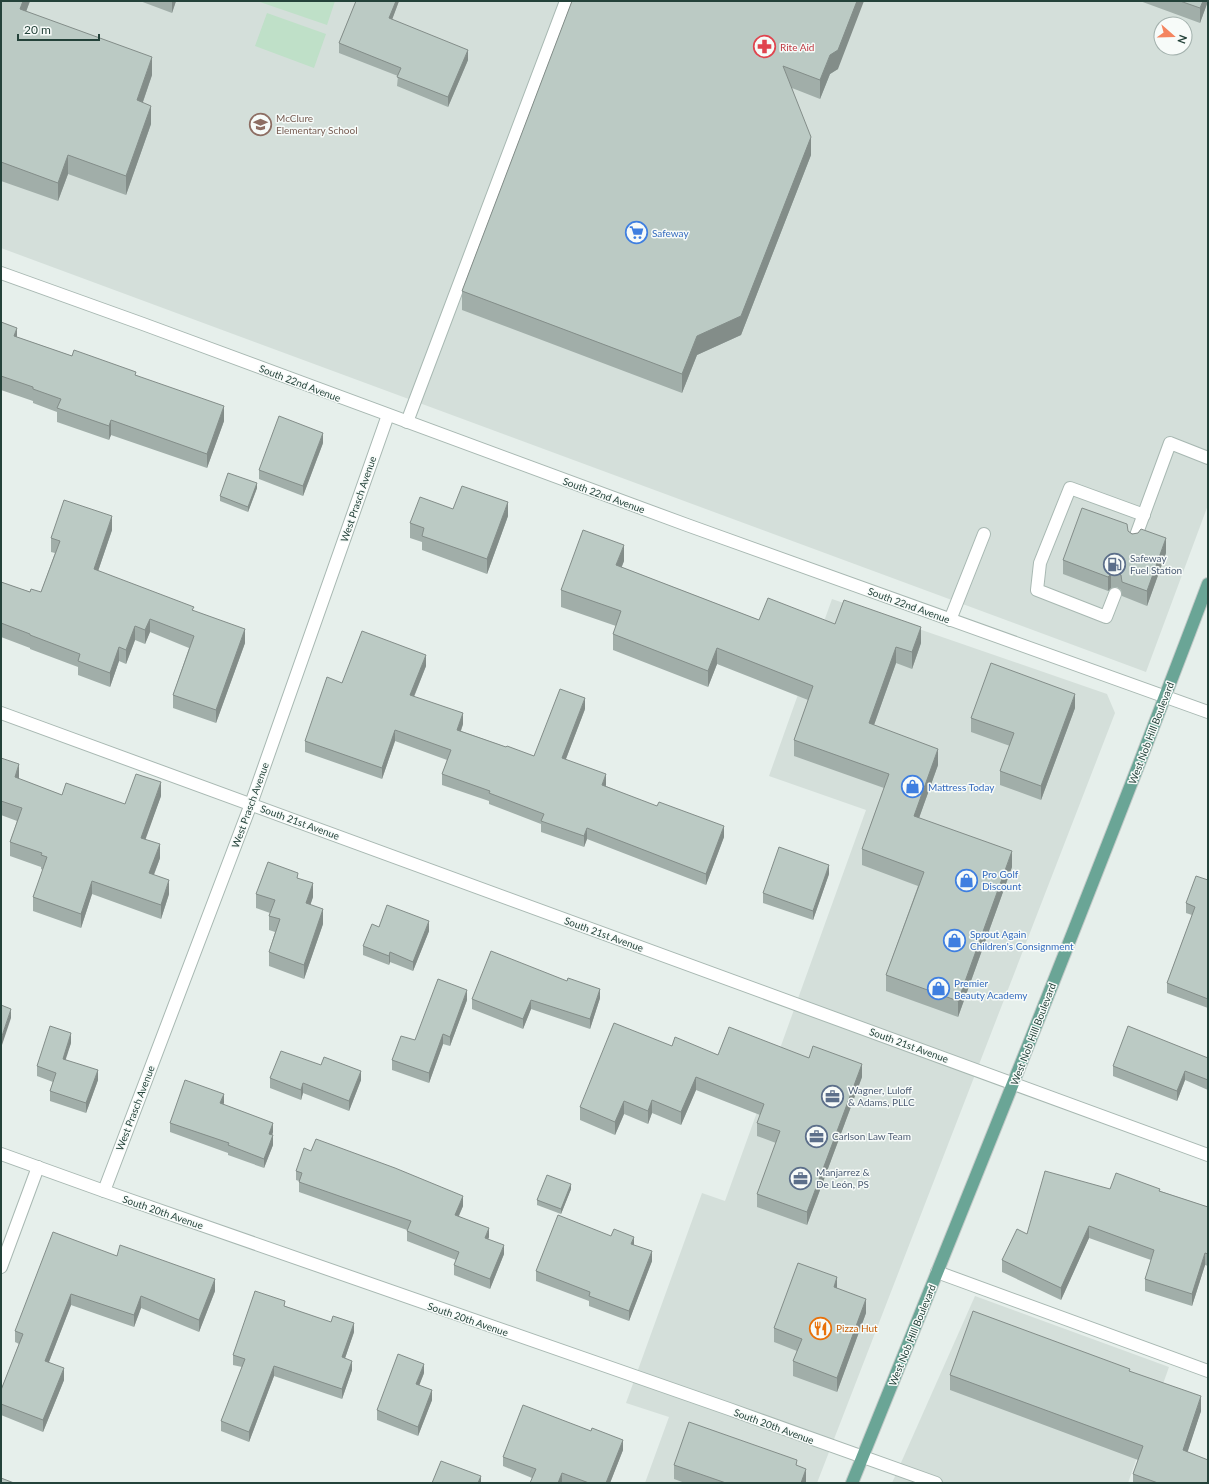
<svg xmlns="http://www.w3.org/2000/svg" width="1209" height="1484" viewBox="0 0 1209 1484" font-family="Lato,sans-serif">
  <style>
    .built { fill: #d4dfda; fill-rule: evenodd }
    .green { fill: #bfe0c8 }
    .lines { fill: none; stroke-linecap: round; stroke-linejoin: round }
    .lane-casing { stroke: #a8b8b2; stroke-width: 14 }
    .street-casing { stroke: #a8b8b2; stroke-width: 14 }
    .primary-casing { stroke: #c2cac8; stroke-width: 14 }
    .lane { stroke: #fff; stroke-width: 12 }
    .street { stroke: #fff; stroke-width: 12 }
    .primary { stroke: #6aa596; stroke-width: 12 }
    .wall { fill: #a1aea9 }
    .shaded-wall { fill: #838d89 }
    .building { fill: #bbcac4; stroke: #838d89 }
    .labels { text-anchor: middle; stroke-width: 3; stroke-linejoin: round; paint-order: stroke }
    .health-label { font-size: 10px; fill: #be3a42; stroke: #f7fbf9; text-anchor: start }
    .education-label { font-size: 10px; fill: #785e54; stroke: #f7fbf9; text-anchor: start }
    .shop-label { font-size: 10px; fill: #366cbe; stroke: #f7fbf9; text-anchor: start }
    .street-label { font-size: 10px; fill: #24423a; stroke: #f7fbf9 }
    .service-label { font-size: 10px; fill: #4e5e75; stroke: #f7fbf9; text-anchor: start }
    .food-label { font-size: 10px; fill: #c56008; stroke: #f7fbf9; text-anchor: start }
  </style>
  <rect width="100%" height="100%" fill="#e6efeb"/>
  <g class="built">
    <path d="M1 1H1208V505L1146 672 1 248ZM1161 24H1185V48H1161Z"/>
    <polygon points="832,599 1107,694 1115,713 817,1483 645,1483 669,1417 626,1403 702,1193 725,1201 866,810 769,776"/>
    <polygon points="975,1296 1169,1367 1128,1483 892,1483"/>
  </g>
  <g class="green">
    <polygon points="257,1 335,1 327,25"/>
    <polygon points="267,13 326,34 314,68 255,46"/>
  </g>
  <g class="lines">
    <defs>
      <g id="lane">
        <polyline points="407,422 566,1"/>
        <polyline points="1134,541 1170,443 1208,458"/>
        <polyline points="1115,594 1106,617 1037,590 1040,563 1070,488 1144,515"/>
        <polyline points="950,620 984,534"/>
        <polyline points="937,1272 1208,1371"/>
      </g>
      <g id="street">
        <polyline points="1,273 143,324 687,525 1208,712"/>
        <polyline points="1,713 1208,1155"/>
        <polyline points="1,1154 104,1191 729,1409 936,1483"/>
        <polyline points="104,1191 251,804 388,415"/>
        <polyline points="1,1267 38,1167"/>
      </g>
      <path id="primary" d="M852 1483C973 1184 1094 885 1208 584"/>
    </defs>
    <use href="#lane" class="lane-casing"/>
    <use href="#street" class="street-casing"/>
    <use href="#primary" class="primary-casing"/>
    <use href="#lane" class="lane"/>
    <use href="#street" class="street"/>
    <use href="#primary" class="primary"/>
  </g>
  <g class="wall">
    <polygon points="1,1 30,1 26,11 152,75 143,102 151,124 126,195 68,174 58,201 1,181"/>
    <polygon points="140,1 176,1 172,13"/>
    <polygon points="356,1 399,1 392,19 468,60 448,107 397,86 398,76 339,53 339,43"/>
    <polygon points="572,1 838,69 830,74 820,99 792,88 811,155 741,335 697,355 682,393 462,310 462,291"/>
    <polygon points="1140,1 1208,1 1200,23"/>
    <polygon points="1,322 17,337 72,356 136,375 224,421 207,468 111,435 109,440 57,422 57,412 33,403 33,401 1,390"/>
    <polygon points="323,443 303,496 259,479 259,470"/>
    <polygon points="257,488 248,512 220,501 220,496"/>
    <polygon points="453,509 508,516 487,574 422,550 422,542 410,538 410,523"/>
    <polygon points="112,530 98,571 194,611 245,643 216,723 173,708 173,695 189,648 150,632 145,644 135,640 126,664 119,661 110,687 78,675 78,667 30,649 30,648 1,637 1,582 30,592 41,592 55,553 51,552 51,538"/>
    <polygon points="1128,531 1166,553 1147,606 1122,596 1121,590 1117,587 1111,588 1108,591 1063,574 1063,560"/>
    <polygon points="624,561 621,567 759,620 835,624 921,643 912,669 896,663 874,725 938,765 919,818 1012,867 958,1017 886,991 886,975 918,886 862,865 862,849 884,788 794,756 794,740 808,700 717,664 708,687 613,650 613,634 616,626 561,607 561,590"/>
    <polygon points="426,666 414,697 463,724 461,731 506,747 534,756 585,709 566,759 606,785 606,786 724,837 706,885 587,839 584,847 541,832 541,824 489,804 489,801 442,785 442,774 447,760 395,741 382,779 305,752 305,741 342,683"/>
    <polygon points="1075,708 1041,800 1000,785 1000,771 1010,746 971,732 971,718"/>
    <polygon points="1,758 19,778 19,779 62,795 125,804 161,796 145,839 160,858 154,875 169,894 161,919 92,894 81,928 33,911 33,897 43,870 41,869 41,867 10,856 10,842 17,821 1,815"/>
    <polygon points="829,874 813,920 763,903 763,893"/>
    <polygon points="298,878 313,897 310,905 323,924 304,979 269,966 269,952 275,932 269,930 269,916 270,913 256,908 256,894"/>
    <polygon points="1208,880 1208,1008 1167,993 1167,983 1192,915 1186,913 1186,903"/>
    <polygon points="379,927 429,931 413,971 390,962 389,965 363,955 363,946"/>
    <polygon points="600,998 590,1029 531,1009 523,1029 472,1009 472,999"/>
    <polygon points="467,1000 450,1046 443,1044 429,1083 392,1070 392,1060 415,1040"/>
    <polygon points="71,1043 65,1059 98,1080 86,1113 50,1101 50,1091 53,1082 37,1076 37,1066"/>
    <polygon points="672,1046 718,1055 809,1058 862,1077 807,1225 757,1207 757,1194 776,1143 757,1136 757,1123 760,1115 696,1090 681,1125 652,1113 648,1124 624,1114 615,1135 580,1120 580,1107"/>
    <polygon points="1208,1058 1208,1090 1185,1080 1177,1101 1113,1076 1113,1066"/>
    <polygon points="270,1078 361,1080 349,1111 303,1093 301,1100 270,1088"/>
    <polygon points="223,1104 273,1132 272,1135 273,1145 264,1168 228,1155 228,1153 170,1132 170,1123"/>
    <polygon points="311,1151 463,1206 459,1216 489,1237 488,1239 504,1254 490,1289 454,1275 454,1265 456,1260 407,1241 407,1230 299,1192 299,1181 296,1180 296,1171"/>
    <polygon points="571,1189 561,1214 537,1205 537,1200"/>
    <polygon points="1160,1191 1208,1207 1208,1266 1205,1265 1192,1306 1145,1291 1145,1279 1151,1260 1089,1238 1061,1300 1002,1272 1002,1260 1027,1234"/>
    <polygon points="634,1245 652,1261 629,1321 589,1306 589,1301 536,1281 536,1271"/>
    <polygon points="117,1256 215,1291 199,1332 141,1308 134,1327 71,1305 49,1362 64,1380 43,1432 1,1415 1,1390 19,1344 15,1342 15,1331"/>
    <polygon points="837,1288 866,1313 837,1392 793,1376 793,1361 797,1351 774,1342 774,1328"/>
    <polygon points="285,1306 354,1332 345,1358 352,1370 342,1399 274,1376 249,1442 221,1431 221,1421 242,1367 233,1365 233,1355"/>
    <polygon points="1130,1371 1201,1411 1187,1452 1208,1483 1133,1483 1133,1474 1138,1460 950,1390 950,1375"/>
    <polygon points="424,1373 419,1385 432,1400 418,1436 377,1420 377,1410"/>
    <polygon points="623,1450 610,1483 564,1483 532,1478 503,1466 503,1457"/>
    <polygon points="674,1465 797,1466 806,1483 685,1483 674,1479"/>
  </g>
  <g class="shaded-wall">
    <polygon points="23,1 30,1 20,28 20,9"/>
    <polygon points="172,1 176,1 172,13"/>
    <polygon points="396,1 399,1 389,28 389,18"/>
    <polygon points="857,1 864,1 838,69 830,74 820,99 820,80 830,55"/>
    <polygon points="1203,1 1208,1 1200,23 1200,8"/>
    <polygon points="468,50 468,60 448,107 448,97"/>
    <polygon points="152,57 152,75 137,119 137,100"/>
    <polygon points="151,106 151,124 126,195 126,176"/>
    <polygon points="811,137 811,155 741,335 697,355 682,393 682,374 697,336"/>
    <polygon points="68,155 68,174 58,201 58,183"/>
    <polygon points="17,328 17,342 14,336"/>
    <polygon points="224,406 224,421 207,468 207,454"/>
    <polygon points="111,420 111,435 109,440 109,426"/>
    <polygon points="323,433 323,443 303,496 303,486"/>
    <polygon points="257,483 257,488 248,512 248,507"/>
    <polygon points="508,502 508,516 487,574 487,559"/>
    <polygon points="112,516 112,530 94,583 94,569"/>
    <polygon points="1166,538 1166,553 1147,606 1147,591"/>
    <polygon points="624,545 624,561 616,582 616,565"/>
    <polygon points="1111,574 1111,588 1108,591 1108,577"/>
    <polygon points="150,619 150,632 145,644 145,630"/>
    <polygon points="135,626 135,640 126,664 126,650"/>
    <polygon points="921,627 921,643 912,669 912,652"/>
    <polygon points="245,629 245,643 216,723 216,710"/>
    <polygon points="119,647 119,661 110,687 110,673"/>
    <polygon points="896,647 896,663 869,739 869,723"/>
    <polygon points="717,648 717,664 708,687 708,671"/>
    <polygon points="426,655 426,666 410,706 410,695"/>
    <polygon points="1075,694 1075,708 1041,800 1041,786"/>
    <polygon points="585,698 585,709 562,769 562,758"/>
    <polygon points="463,713 463,724 457,741 457,730"/>
    <polygon points="395,730 395,741 382,779 382,768"/>
    <polygon points="938,749 938,765 914,832 914,816"/>
    <polygon points="19,764 19,778 15,791 15,777"/>
    <polygon points="606,774 606,785 602,796 602,785"/>
    <polygon points="161,782 161,796 141,852 141,838"/>
    <polygon points="724,826 724,837 706,885 706,874"/>
    <polygon points="587,828 587,839 584,847 584,836"/>
    <polygon points="160,844 160,858 149,887 149,873"/>
    <polygon points="1012,851 1012,867 958,1017 958,1001"/>
    <polygon points="829,865 829,874 813,920 813,911"/>
    <polygon points="169,880 169,894 161,919 161,905"/>
    <polygon points="92,881 92,894 81,928 81,914"/>
    <polygon points="313,883 313,897 306,918 306,903"/>
    <polygon points="323,909 323,924 304,979 304,965"/>
    <polygon points="429,921 429,931 413,971 413,962"/>
    <polygon points="390,952 390,962 389,965 389,956"/>
    <polygon points="600,989 600,998 590,1029 590,1019"/>
    <polygon points="467,990 467,1000 450,1046 450,1037"/>
    <polygon points="531,1000 531,1009 523,1029 523,1019"/>
    <polygon points="11,1009 11,1018 1,1048 1,1039"/>
    <polygon points="71,1033 71,1043 63,1068 63,1059"/>
    <polygon points="443,1034 443,1044 429,1083 429,1073"/>
    <polygon points="862,1064 862,1077 807,1225 807,1212"/>
    <polygon points="98,1070 98,1080 86,1113 86,1103"/>
    <polygon points="361,1071 361,1080 349,1111 349,1101"/>
    <polygon points="1185,1071 1185,1080 1177,1101 1177,1091"/>
    <polygon points="696,1077 696,1090 681,1125 681,1112"/>
    <polygon points="303,1083 303,1093 301,1100 301,1090"/>
    <polygon points="224,1094 224,1103 220,1113 220,1103"/>
    <polygon points="652,1100 652,1113 648,1124 648,1111"/>
    <polygon points="624,1101 624,1114 615,1135 615,1122"/>
    <polygon points="273,1123 273,1132 269,1144 269,1134"/>
    <polygon points="273,1135 273,1145 264,1168 264,1159"/>
    <polygon points="571,1184 571,1189 561,1214 561,1209"/>
    <polygon points="463,1196 463,1206 455,1224 455,1215"/>
    <polygon points="1089,1226 1089,1238 1061,1300 1061,1288"/>
    <polygon points="489,1228 489,1237 485,1247 485,1238"/>
    <polygon points="634,1237 634,1247 631,1244"/>
    <polygon points="504,1245 504,1254 490,1289 490,1279"/>
    <polygon points="652,1251 652,1261 629,1321 629,1311"/>
    <polygon points="1205,1253 1205,1265 1192,1306 1192,1294"/>
    <polygon points="837,1277 837,1292 834,1287"/>
    <polygon points="215,1279 215,1291 199,1332 199,1320"/>
    <polygon points="71,1294 71,1305 45,1372 45,1361"/>
    <polygon points="141,1296 141,1308 134,1327 134,1315"/>
    <polygon points="866,1299 866,1313 837,1392 837,1378"/>
    <polygon points="354,1323 354,1332 342,1367 342,1357"/>
    <polygon points="352,1361 352,1370 342,1399 342,1389"/>
    <polygon points="424,1364 424,1373 416,1394 416,1384"/>
    <polygon points="274,1366 274,1376 249,1442 249,1432"/>
    <polygon points="64,1368 64,1380 43,1432 43,1420"/>
    <polygon points="432,1390 432,1400 418,1436 418,1427"/>
    <polygon points="1201,1396 1201,1411 1183,1466 1183,1450"/>
    <polygon points="623,1440 623,1450 610,1483 606,1483"/>
    <polygon points="806,1469 806,1483 801,1483"/>
    <polygon points="562,1473 562,1483 558,1483"/>
    <polygon points="481,1476 481,1483 478,1483"/>
  </g>
  <g class="building">
    <polygon points="1,1 23,1 20,9 152,57 137,100 151,106 126,176 68,155 58,183 1,162"/>
    <polygon points="356,1 396,1 389,18 468,50 448,97 397,77 401,68 339,43"/>
    <polygon points="572,1 857,1 838,50 830,55 820,80 783,66 811,137 741,316 697,336 682,374 462,291"/>
    <polygon points="1180,1 1203,1 1200,8"/>
    <polygon points="1,322 17,328 14,336 72,356 74,350 136,372 135,375 224,406 207,454 111,420 109,426 57,408 61,399 33,389 33,387 1,376"/>
    <polygon points="279,416 323,433 303,486 259,470"/>
    <polygon points="228,473 257,483 248,507 220,496"/>
    <polygon points="462,486 508,502 487,559 422,536 424,528 410,523 420,497 453,509"/>
    <polygon points="64,500 112,516 94,569 194,607 192,610 245,629 216,710 173,695 194,636 150,619 145,630 135,626 126,650 119,647 110,673 78,661 80,654 30,635 30,634 1,623 1,582 30,592 31,589 41,592 60,541 51,538"/>
    <polygon points="1082,508 1127,524 1128,531 1132,534 1138,533 1141,529 1166,538 1147,591 1122,582 1121,575 1117,573 1111,574 1108,577 1063,560"/>
    <polygon points="583,530 624,545 616,565 759,620 768,598 835,624 844,600 921,627 912,652 896,647 869,723 938,749 914,816 1012,851 958,1001 886,975 924,872 862,849 889,774 794,740 813,686 717,648 708,671 613,634 621,611 561,590"/>
    <polygon points="362,631 426,655 410,695 463,713 457,730 506,747 507,746 534,756 560,689 585,698 562,758 606,774 602,785 657,806 659,802 724,826 706,874 587,828 584,836 541,821 544,814 489,793 490,791 442,774 451,750 395,730 382,768 305,741 327,677 342,683"/>
    <polygon points="991,663 1075,694 1041,786 1000,771 1014,733 971,718"/>
    <polygon points="1,758 19,764 15,777 62,795 66,783 125,804 136,774 161,782 141,838 160,844 149,873 169,880 161,905 92,881 81,914 33,897 47,857 41,855 42,853 10,842 22,808 1,801"/>
    <polygon points="779,847 829,865 813,911 763,893"/>
    <polygon points="268,862 298,873 297,878 313,883 306,903 323,909 304,965 269,952 280,919 269,916 275,900 256,894"/>
    <polygon points="1196,876 1208,880 1208,999 1167,983 1195,907 1186,903"/>
    <polygon points="387,905 429,921 413,962 390,952 389,956 363,946 372,924 379,927"/>
    <polygon points="491,951 567,981 568,978 600,989 590,1019 531,1000 523,1019 472,999"/>
    <polygon points="438,979 467,990 450,1037 443,1034 429,1073 392,1060 401,1036 415,1040"/>
    <polygon points="1,1005 11,1009 1,1039"/>
    <polygon points="614,1023 672,1046 675,1037 718,1055 729,1027 809,1058 813,1046 862,1064 807,1212 757,1194 780,1131 757,1123 764,1104 696,1077 681,1112 652,1100 648,1111 624,1101 615,1122 580,1107"/>
    <polygon points="50,1026 71,1033 63,1059 98,1070 86,1103 50,1091 56,1073 37,1066"/>
    <polygon points="1128,1026 1208,1058 1208,1080 1185,1071 1177,1091 1113,1066"/>
    <polygon points="281,1051 321,1065 324,1057 361,1071 349,1101 303,1083 301,1090 270,1078"/>
    <polygon points="185,1080 224,1094 220,1103 273,1123 269,1134 273,1135 264,1159 228,1145 229,1143 170,1123"/>
    <polygon points="316,1139 395,1168 463,1196 455,1215 489,1228 485,1238 504,1245 490,1279 454,1265 459,1252 407,1231 411,1221 299,1182 302,1173 296,1171 304,1148 311,1151"/>
    <polygon points="1045,1171 1110,1189 1116,1173 1160,1189 1159,1191 1208,1207 1208,1254 1205,1253 1192,1294 1145,1279 1154,1250 1089,1226 1061,1288 1002,1260 1017,1229 1027,1234"/>
    <polygon points="547,1175 571,1184 561,1209 537,1200"/>
    <polygon points="558,1215 611,1236 614,1229 634,1237 631,1244 652,1251 629,1311 589,1296 590,1292 536,1271"/>
    <polygon points="53,1232 117,1256 120,1245 215,1279 199,1320 141,1296 134,1315 71,1294 45,1361 64,1368 43,1420 1,1404 1,1390 23,1334 15,1331"/>
    <polygon points="798,1263 837,1277 834,1287 866,1299 837,1378 793,1361 802,1339 774,1328"/>
    <polygon points="255,1291 285,1301 284,1306 331,1322 333,1316 354,1323 342,1357 352,1361 342,1389 274,1366 249,1432 221,1421 245,1359 233,1355"/>
    <polygon points="973,1311 1130,1369 1129,1371 1201,1396 1183,1450 1208,1460 1208,1483 1158,1483 1133,1474 1143,1446 950,1375"/>
    <polygon points="398,1354 424,1364 416,1384 432,1390 418,1427 377,1410"/>
    <polygon points="523,1405 591,1431 592,1428 623,1440 606,1483 589,1483 562,1473 558,1483 530,1483 536,1469 503,1457"/>
    <polygon points="689,1422 797,1460 796,1465 806,1469 801,1483 726,1483 674,1465"/>
    <polygon points="441,1461 481,1476 478,1483 432,1483"/>
    <polygon points="1,1478 14,1483 1,1483"/>
  </g>
  <defs>
    <symbol id="pharmacy-ring" viewBox="-11 -11 22 22"><circle r="9.5" fill="#f7fbf9" stroke="#e0444e" stroke-width="1.5"/><path d="M-2-6h4v4h4v4h-4v4h-4v-4h-4v-4h4Z" fill="#e0444e"/></symbol>
    <symbol id="school-ring" viewBox="-11 -11 22 22"><circle r="9.5" fill="#f7fbf9" stroke="#8d6e63" stroke-width="1.5"/><path d="M0-5L7-2L0 1L-7-2ZM-4 1L0 2.5L4 1V4Q0 6-4 4Z" fill="#8d6e63"/></symbol>
    <symbol id="supermarket-ring" viewBox="-11 -11 22 22"><circle r="9.5" fill="#f7fbf9" stroke="#3f7fe0" stroke-width="1.5"/><path d="M-6-5.5h2.5l.6 2H6L4.5 2H-2.5L-4.4-4H-6ZM-1.5 3.2a1.3 1.3 0 1 0 .1 0ZM3 3.2a1.3 1.3 0 1 0 .1 0Z" fill="#3f7fe0"/></symbol>
    <symbol id="fuel-ring" viewBox="-11 -11 22 22"><circle r="9.5" fill="#f7fbf9" stroke="#5c6f8a" stroke-width="1.5"/><path d="M-5.5-6h7V0h2V4h1.3V-2.5L3-4.5l.8-.8L6-3V5H2.5V1h-1V6h-7ZM-4.2-4.7v3.2H.2V-4.7Z" fill="#5c6f8a"/></symbol>
    <symbol id="shop-ring" viewBox="-11 -11 22 22"><circle r="9.5" fill="#f7fbf9" stroke="#3f7fe0" stroke-width="1.5"/><path d="M-5-2.5h2.3a2.7 3.5 0 0 1 5.4 0H5L5.5 6h-11ZM-1.5-2.5h3a1.5 2.3 0 0 0-3 0Z" fill="#3f7fe0"/></symbol>
    <symbol id="office-ring" viewBox="-11 -11 22 22"><circle r="9.5" fill="#f7fbf9" stroke="#5c6f8a" stroke-width="1.5"/><path d="M-6-3h4V-5.5h4V-3h4V5H-6ZM-1-4.5V-3h2v-1.5ZM-6 0V1H6V0Z" fill="#5c6f8a"/></symbol>
    <symbol id="restaurant-ring" viewBox="-11 -11 22 22"><circle r="9.5" fill="#f7fbf9" stroke="#e8710a" stroke-width="1.5"/><path d="M-5-6h1v4h1v-4h1v4h1v-4h1v5L-1.5 .5V6h-2V.5L-5-1ZM5-6V6H3V1.5H1.5Q1.5-4 5-6Z" fill="#e8710a"/></symbol>
  </defs>
  <g fill-rule="evenodd">
    <use href="#pharmacy-ring" x="752" y="34" width="25" height="25"/>
    <use href="#school-ring" x="248" y="112" width="25" height="25"/>
    <use href="#supermarket-ring" x="624" y="220" width="25" height="25"/>
    <use href="#fuel-ring" x="1102" y="552" width="25" height="25"/>
    <use href="#shop-ring" x="900" y="774" width="25" height="25"/>
    <use href="#shop-ring" x="954" y="868" width="25" height="25"/>
    <use href="#shop-ring" x="942" y="928" width="25" height="25"/>
    <use href="#shop-ring" x="926" y="976" width="25" height="25"/>
    <use href="#office-ring" x="820" y="1084" width="25" height="25"/>
    <use href="#office-ring" x="804" y="1124" width="25" height="25"/>
    <use href="#office-ring" x="788" y="1166" width="25" height="25"/>
    <use href="#restaurant-ring" x="808" y="1316" width="25" height="25"/>
  </g>
  <g class="labels">
    <g class="health-label">
      <text x="780" y="51">Rite Aid</text>
    </g>
    <g class="education-label">
      <text x="276" y="122">McClure<tspan x="276" dy="12">Elementary School</tspan></text>
    </g>
    <g class="shop-label">
      <text x="652" y="237">Safeway</text>
      <text x="928" y="791">Mattress Today</text>
      <text x="982" y="878">Pro Golf<tspan x="982" dy="12">Discount</tspan></text>
      <text x="970" y="938">Sprout Again<tspan x="970" dy="12">Children's Consignment</tspan></text>
      <text x="954" y="987">Premier<tspan x="954" dy="12">Beauty Academy</tspan></text>
    </g>
    <g class="street-label">
      <text transform="translate(300 383) rotate(21)" y="4">South 22nd Avenue</text>
      <text transform="translate(604 495) rotate(20)" y="4">South 22nd Avenue</text>
      <text transform="translate(358 499) rotate(-71)" y="4">West Prasch Avenue</text>
      <text transform="translate(909 605) rotate(20)" y="4">South 22nd Avenue</text>
      <text transform="translate(1151 733) rotate(-69)" y="4">West Nob Hill Boulevard</text>
      <text transform="translate(250 805) rotate(-70)" y="4">West Prasch Avenue</text>
      <text transform="translate(300 822) rotate(20)" y="4">South 21st Avenue</text>
      <text transform="translate(604 934) rotate(20)" y="4">South 21st Avenue</text>
      <text transform="translate(1033 1034) rotate(-69)" y="4">West Nob Hill Boulevard</text>
      <text transform="translate(909 1045) rotate(20)" y="4">South 21st Avenue</text>
      <text transform="translate(135 1108) rotate(-69)" y="4">West Prasch Avenue</text>
      <text transform="translate(163 1212) rotate(19)" y="4">South 20th Avenue</text>
      <text transform="translate(468 1319) rotate(19)" y="4">South 20th Avenue</text>
      <text transform="translate(912 1335) rotate(-68)" y="4">West Nob Hill Boulevard</text>
      <text transform="translate(774 1426) rotate(20)" y="4">South 20th Avenue</text>
    </g>
    <g class="service-label">
      <text x="1130" y="562">Safeway<tspan x="1130" dy="12">Fuel Station</tspan></text>
      <text x="848" y="1094">Wagner, Luloff<tspan x="848" dy="12">&amp; Adams, PLLC</tspan></text>
      <text x="832" y="1140">Carlson Law Team</text>
      <text x="816" y="1176">Manjarrez &amp;<tspan x="816" dy="12">De León, PS</tspan></text>
    </g>
    <g class="food-label">
      <text x="836" y="1332">Pizza Hut</text>
    </g>
  </g>
  <rect width="1209" height="1484" fill="none" stroke="#24423a" stroke-width="4"/>
  <g transform="translate(1173 36) rotate(110)"><circle r="19" fill="#f7fbf9" stroke="#a3b1ad"/>
  <path d="M0-3L7 15L0 10L-7 15Z" fill="#f4845f"/>
  <text y="-6" font-size="11" font-weight="bold" text-anchor="middle" fill="#24423a">N</text>
  </g>
  <path d="M18 34v6h81v-6" fill="none" stroke="#24423a" stroke-width="2"/>
  <text x="24" y="34" font-size="12" fill="#24423a" stroke="#f7fbf9" stroke-width="3" paint-order="stroke">20 m</text>
</svg>
